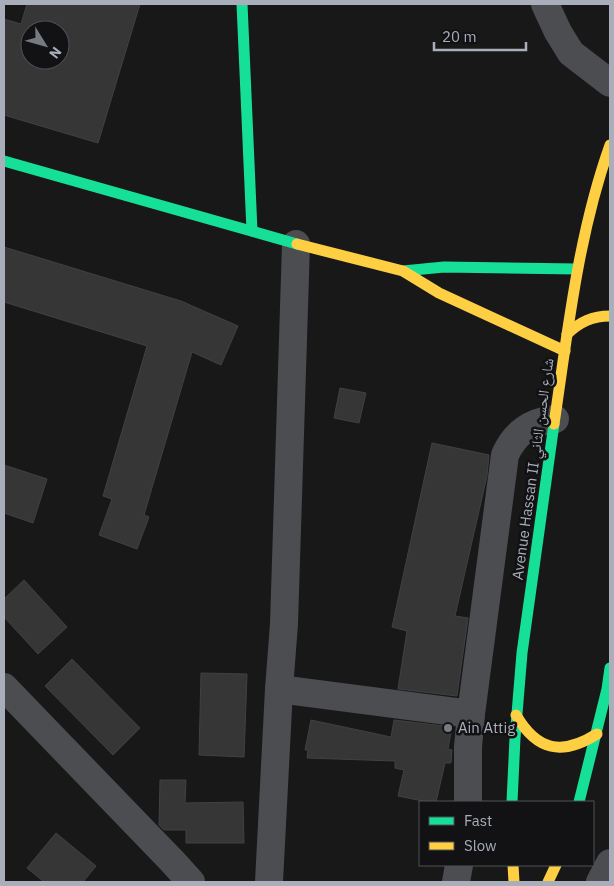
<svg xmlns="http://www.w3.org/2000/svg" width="614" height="886" viewBox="0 0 614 886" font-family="'IBM Plex Sans','Noto Naskh Arabic',sans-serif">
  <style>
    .building { fill: #363637; stroke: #404144; fill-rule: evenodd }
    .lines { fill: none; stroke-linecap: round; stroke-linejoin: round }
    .street { stroke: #4b4d51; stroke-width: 28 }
    .fast { stroke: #16e098; stroke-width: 11 }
    .slow { stroke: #ffcf43; stroke-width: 11 }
    .poi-dot { fill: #767a81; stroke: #121214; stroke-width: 2 }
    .labels { text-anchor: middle; stroke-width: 5; stroke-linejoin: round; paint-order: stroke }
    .street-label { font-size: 15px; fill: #a8aeba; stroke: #121214 }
    .poi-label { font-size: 15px; fill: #a8aeba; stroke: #121214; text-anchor: start }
  </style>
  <rect width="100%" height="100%" fill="#181818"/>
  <g class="building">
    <path d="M27 4H140L98 143 4 115V19L21 24ZM30 30H60V60H30Z"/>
    <polygon points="4,247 181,301 238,326 221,365 192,352 144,515 149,517 137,549 99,535 112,499 103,496 147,346 4,302"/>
    <polygon points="340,388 366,393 359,423 334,418"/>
    <polygon points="432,443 489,455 487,476 455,616 468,618 457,696 398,689 407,631 392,627"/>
    <polygon points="4,465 47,479 33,523 4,513"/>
    <polygon points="24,580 67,627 38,654 4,617 4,599"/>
    <polygon points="72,659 140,728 113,755 45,686"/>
    <polygon points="201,673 247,674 244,757 199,755"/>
    <polygon points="311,720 391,737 394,720 452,727 448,749 452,750 451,763 445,763 436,802 428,802 398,796 404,770 395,768 395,761 307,758 308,750 305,750"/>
    <polygon points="160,780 186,780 185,803 243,802 244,843 186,843 186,830 164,830 159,825"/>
    <polygon points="56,833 96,866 83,882 44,882 27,868"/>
  </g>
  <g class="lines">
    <g class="street">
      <polyline points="545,4 558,32 571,53 610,83"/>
      <polyline points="4,687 172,861 191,882"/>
      <polyline points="279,689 471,714"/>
      <path d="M468 802V747L471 714 505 455C515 433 530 422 555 419"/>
      <polyline points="269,882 279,689 284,624 296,244"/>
      <polyline points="456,882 459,865"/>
      <polyline points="600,882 610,863"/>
    </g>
    <g class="fast">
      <polyline points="242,4 252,231"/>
      <polyline points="4,161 297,244"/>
      <polyline points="403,271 444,267 577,269"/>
      <polyline points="512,802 515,738 522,653 554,424"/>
      <polyline points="579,802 607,689 610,668"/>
    </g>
    <g class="slow">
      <polyline points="297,244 403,271 439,293 565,351"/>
      <path d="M567 334C580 322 592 316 610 316"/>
      <path d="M554 424C568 330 578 235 610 145"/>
      <path d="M516 715C537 751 562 756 597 734"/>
      <polyline points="513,865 514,882"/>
      <polyline points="548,882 556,865"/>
    </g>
  </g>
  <circle class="poi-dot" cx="448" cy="728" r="5"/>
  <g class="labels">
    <g class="street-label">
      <text transform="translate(533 469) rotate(-82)" y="5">Avenue Hassan II شارع الحسن الثاني</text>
    </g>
    <g class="poi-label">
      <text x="458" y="733">Ain Attig</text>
    </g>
  </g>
  <rect width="614" height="886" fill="none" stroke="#a8aeba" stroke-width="10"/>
  <rect x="419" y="801" width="175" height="65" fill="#121214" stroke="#4e5056"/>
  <rect x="429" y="817" width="25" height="8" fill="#16e098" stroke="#4e5056"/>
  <text x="464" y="826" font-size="15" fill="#a8aeba">Fast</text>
  <rect x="429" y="842" width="25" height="8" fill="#ffcf43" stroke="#4e5056"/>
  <text x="464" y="851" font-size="15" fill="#a8aeba">Slow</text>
  <g transform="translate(45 45) rotate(127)"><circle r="24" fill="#121214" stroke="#4e5056"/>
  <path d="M0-4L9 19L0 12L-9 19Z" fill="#767a81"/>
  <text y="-8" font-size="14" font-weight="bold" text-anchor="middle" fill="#a8aeba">N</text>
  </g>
  <path d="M434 42v8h92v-8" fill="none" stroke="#a8aeba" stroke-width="2.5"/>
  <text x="442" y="42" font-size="15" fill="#a8aeba" stroke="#121214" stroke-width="4" paint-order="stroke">20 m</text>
</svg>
